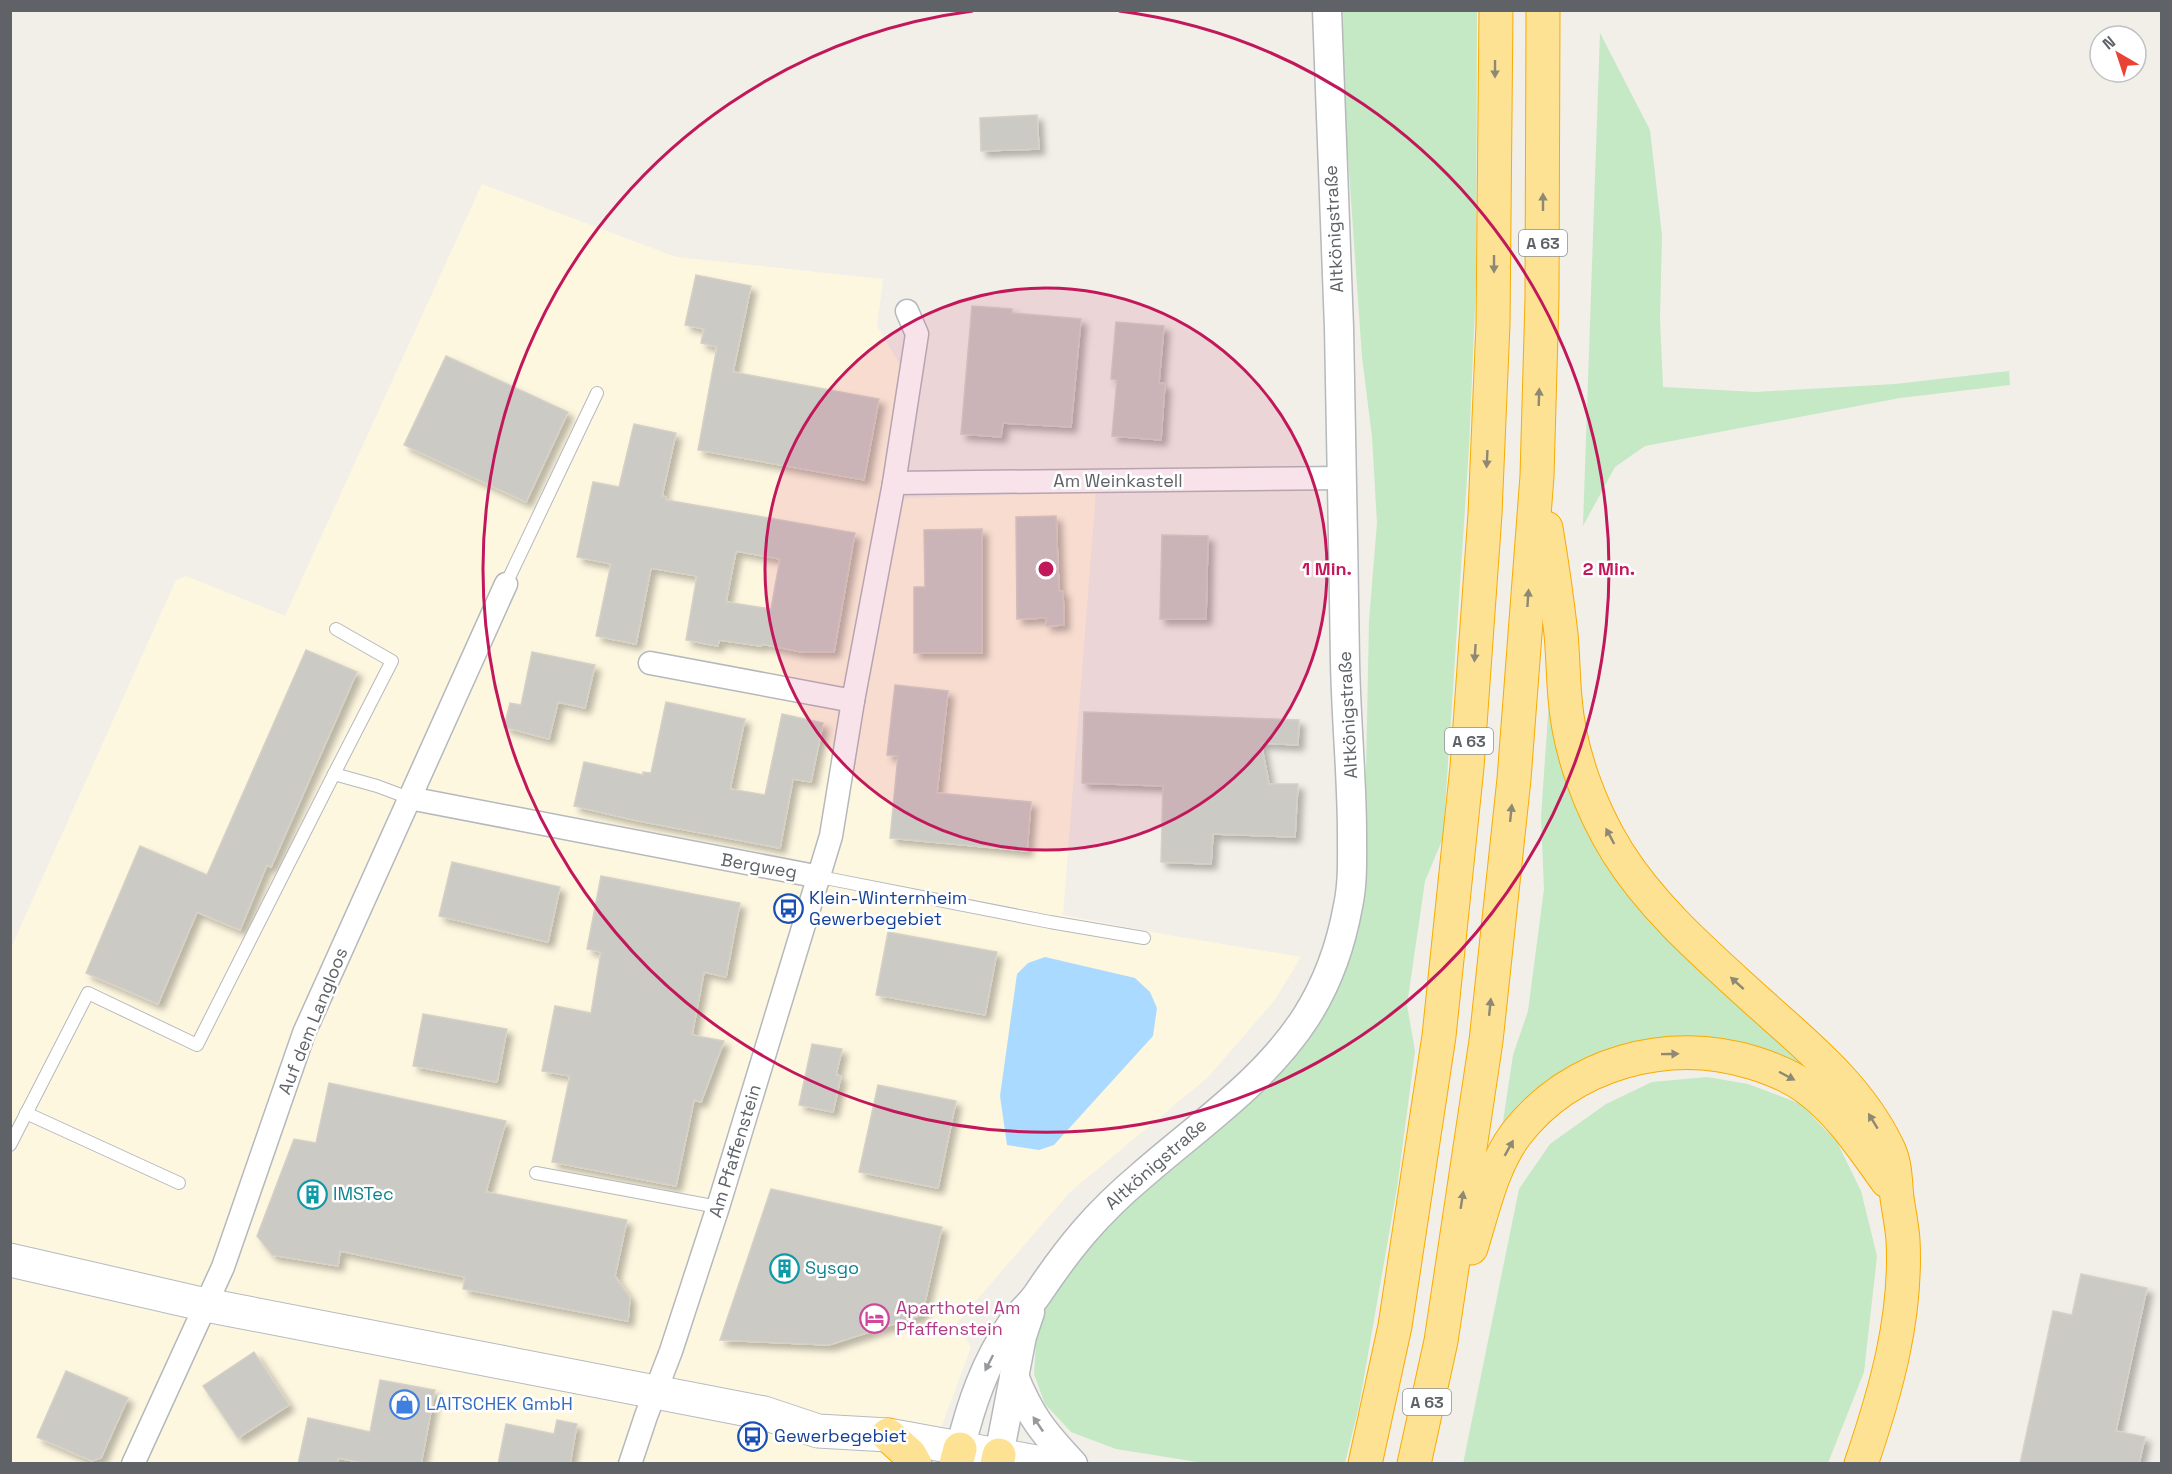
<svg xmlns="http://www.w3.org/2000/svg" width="2172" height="1474" viewBox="0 0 2172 1474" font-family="'Space Grotesk',sans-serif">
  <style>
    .commercial { fill: #fef7e0 }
    .green { fill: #c5e8c5 }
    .water { fill: #aadaff }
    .building { fill: #cccac5; stroke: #d6d1c6; stroke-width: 1.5; fill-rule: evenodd; filter: url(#shadow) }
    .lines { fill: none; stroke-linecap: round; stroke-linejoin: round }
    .service-casing { stroke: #b5b8bc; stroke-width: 14 }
    .minor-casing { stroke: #b5b8bc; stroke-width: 25 }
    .tertiary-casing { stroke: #b5b8bc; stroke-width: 31 }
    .secondary-casing { stroke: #b6babf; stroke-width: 35 }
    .motorway-casing { stroke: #f9ab00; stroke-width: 35 }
    .service { stroke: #fff; stroke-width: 12 }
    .minor { stroke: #fff; stroke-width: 22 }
    .tertiary { stroke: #fff; stroke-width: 28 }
    .secondary { stroke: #fff; stroke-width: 33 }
    .motorway { stroke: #fde293; stroke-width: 33 }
    .oneway { fill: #8e8975 }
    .oneway2 { fill: #979a9d }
    .ring { fill: none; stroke: #c2185b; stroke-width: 3 }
    .labels { text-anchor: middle; stroke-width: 5; stroke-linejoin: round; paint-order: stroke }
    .shield { fill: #fff; stroke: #8f9295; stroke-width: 1.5 }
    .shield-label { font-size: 16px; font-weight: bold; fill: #5f6368 }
    .street-label { font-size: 18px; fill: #5f6368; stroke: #fff }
    .transit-label { font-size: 18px; fill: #164399; stroke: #fff; text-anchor: start }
    .culture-label { font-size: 18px; fill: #0d838f; stroke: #fff; text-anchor: start }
    .hotel-label { font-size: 18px; fill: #b23c85; stroke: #fff; text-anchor: start }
    .shop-label { font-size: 18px; fill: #366cbe; stroke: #fff; text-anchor: start }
    .centre { fill: #c2185b; stroke: #fff; stroke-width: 3 }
    .ring-label { font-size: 18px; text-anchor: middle; font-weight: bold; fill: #c2185b; stroke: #fff; stroke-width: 5; stroke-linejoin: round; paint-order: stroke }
  </style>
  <defs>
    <filter id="shadow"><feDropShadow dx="5.5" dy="5.5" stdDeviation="3" flood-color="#0004"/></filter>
  </defs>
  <rect width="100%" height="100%" fill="#f1efe8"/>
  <polygon class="commercial" points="482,184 676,257 883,279 877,326 905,373 883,499 1096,492 1063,915 1162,934 1301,957 1274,1001 1208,1077 1070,1192 956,1324 971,1347 928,1463 11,1464 11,948 176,580 186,576 285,616"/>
  <g class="green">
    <polygon points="1340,11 1477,11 1476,282 1469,448 1443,838 1425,881 1407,1005 1415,1051 1397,1188 1359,1406 1345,1463 1210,1464 1116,1449 1071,1432 1045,1404 1034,1374 1036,1344 1046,1303 1115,1217 1335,987 1358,934 1364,875 1369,621 1377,523 1372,437 1362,357 1341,57"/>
    <polygon points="1600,33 1650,130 1662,235 1660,319 1663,387 1756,392 1895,384 2009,371 2010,385 1900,398 1645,446 1615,467 1583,526"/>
    <polygon points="1549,701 1552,701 1589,817 1833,1083 1700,1040 1501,1135 1513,1055 1528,1011 1544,889 1541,817"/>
    <polygon points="1707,1077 1748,1084 1801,1104 1837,1142 1861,1191 1877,1256 1864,1372 1828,1463 1463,1464 1519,1189 1550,1144 1606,1104 1652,1082"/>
  </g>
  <polygon class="water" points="1045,957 1135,978 1150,992 1157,1008 1153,1036 1054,1145 1039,1150 1007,1145 1000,1096 1017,974 1028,963"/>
  <g class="building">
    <polygon points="1037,115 1039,149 981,151 980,118"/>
    <polygon points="696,275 751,286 733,372 879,399 864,480 698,450 717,347 701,343 704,329 685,325"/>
    <polygon points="972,306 1012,309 1012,313 1081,319 1071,427 1003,423 1001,437 961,434"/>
    <polygon points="1116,322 1164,326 1159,383 1165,384 1161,440 1112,436 1117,380 1111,379"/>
    <polygon points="446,356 568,412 526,502 404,445"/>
    <path d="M634 424 676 433 662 496 666 497V500L855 533 834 652H802L762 644 761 646 719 640 718 646 686 640 697 576 651 568 636 644 596 636 611 564 577 557 593 482 619 487ZM736 551 780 559 771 609 726 602Z"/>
    <polygon points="1056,516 1059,591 1063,591 1064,625 1046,626 1046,618 1017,619 1016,517"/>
    <polygon points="982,529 982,653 914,653 914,587 925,587 924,530"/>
    <polygon points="1162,535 1208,536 1206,619 1160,619"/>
    <polygon points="306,650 357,672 271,867 267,865 240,930 197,912 158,1004 86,973 140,846 207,875"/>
    <polygon points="532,652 595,665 585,708 558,702 549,739 504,727 510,703 521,705"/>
    <polygon points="895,685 948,691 937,793 1031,802 1027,851 890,838 898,756 887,755"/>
    <polygon points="666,702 745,719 730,789 765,795 782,714 823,723 811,782 793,779 780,848 634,820 574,806 584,762 643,775 643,772 651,773"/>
    <polygon points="1084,712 1299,720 1298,745 1261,743 1269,784 1298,784 1295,837 1213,834 1211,864 1161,862 1163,786 1082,783"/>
    <polygon points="452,862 560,887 548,942 439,916"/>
    <polygon points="601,876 740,903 726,977 704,972 692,1035 724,1041 701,1102 694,1100 676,1186 552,1162 570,1076 542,1071 555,1006 591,1013 601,952 587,949"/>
    <polygon points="888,932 997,952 985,1015 876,995"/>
    <polygon points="423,1014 507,1029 497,1082 413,1066"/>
    <polygon points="812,1044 842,1049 836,1075 841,1076 833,1112 799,1105"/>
    <polygon points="329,1083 506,1121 486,1192 627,1220 615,1276 630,1298 628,1321 463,1289 465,1277 340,1251 338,1266 272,1255 257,1236 294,1139 316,1143"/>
    <polygon points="878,1085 956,1101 938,1188 859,1172"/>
    <polygon points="771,1189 942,1227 922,1315 829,1345 720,1340"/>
    <polygon points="2081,1274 2147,1288 2116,1431 2145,1437 2139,1464 2020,1464 2053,1311 2072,1315"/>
    <polygon points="254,1352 289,1405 238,1438 203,1386"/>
    <polygon points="66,1371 128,1398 101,1458 92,1461 37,1437"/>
    <polygon points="380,1380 435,1390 421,1464 370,1464 338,1458 337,1464 298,1464 308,1418 370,1432"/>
    <polygon points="557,1420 577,1424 570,1464 498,1464 506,1424 554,1434"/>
  </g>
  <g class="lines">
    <defs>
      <g id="service">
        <polyline points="506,584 597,393"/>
        <polyline points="334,774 392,661 336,629"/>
        <polyline points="820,877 1050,922 1144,938"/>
        <polyline points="26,1113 179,1183"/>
        <polyline points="10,1145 88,993 197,1045 334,774 377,786 409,798"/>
        <polyline points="536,1173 718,1207"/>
      </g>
      <g id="minor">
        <polyline points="894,483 1342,478"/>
        <polyline points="650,663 853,701"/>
        <polyline points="409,798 820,877"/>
        <polyline points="133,1464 223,1267 304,1033 506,584"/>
        <polyline points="630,1464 646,1416 671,1351 718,1207 831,836 853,701 894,483 917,334 907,311"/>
      </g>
      <g id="tertiary">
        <path d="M1014 1376C1030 1416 1043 1432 1073 1464"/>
        <path d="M960 1449C971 1404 985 1363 1011 1325 1019 1314 1029 1306 1037 1295 1069 1247 1097 1213 1141 1176 1198 1126 1265 1081 1306 1017 1327 984 1341 945 1348 906 1353 883 1352 859 1352 835 1352 777 1346 719 1345 661 1343 550 1342 439 1339 328 1336 222 1330 116 1327 10"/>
        <polyline points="999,1455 1022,1336 1030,1312"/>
      </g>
      <polyline id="secondary" points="10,1260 206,1305 764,1413 818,1431 888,1435 1047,1464"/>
      <g id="motorway">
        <path d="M1546 528C1552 564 1557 599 1561 634 1563 655 1563 677 1565 698 1569 751 1590 808 1618 853 1654 910 1707 955 1756 1000 1805 1044 1858 1086 1887 1146 1896 1163 1895 1179 1897 1198 1899 1212 1902 1226 1903 1240 1907 1317 1886 1391 1861 1464"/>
        <path d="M1471 1248C1483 1210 1492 1166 1516 1134 1571 1063 1668 1036 1754 1063 1773 1069 1791 1076 1807 1088 1840 1112 1863 1148 1887 1181"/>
        <polyline points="888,1435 910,1455 915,1464"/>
        <polyline points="956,1464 960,1449"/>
        <polyline points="997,1464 999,1455"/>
        <polyline points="1365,1464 1395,1326 1439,1036 1467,767 1485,514 1493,324 1496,10"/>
        <polyline points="1414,1464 1441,1341 1486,1041 1514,779 1537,476 1542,298 1543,10"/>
      </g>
    </defs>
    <use href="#service" class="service-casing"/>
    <use href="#minor" class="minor-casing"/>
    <use href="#tertiary" class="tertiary-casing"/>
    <use href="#secondary" class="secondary-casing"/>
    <use href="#motorway" class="motorway-casing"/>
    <use href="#service" class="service"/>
    <use href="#minor" class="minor"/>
    <use href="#tertiary" class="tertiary"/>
    <use href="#secondary" class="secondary"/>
    <use href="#motorway" class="motorway"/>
  </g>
  <defs><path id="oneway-solid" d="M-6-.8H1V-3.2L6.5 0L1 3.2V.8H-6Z" transform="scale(1.5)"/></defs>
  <g class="oneway">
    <use href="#oneway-solid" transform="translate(1495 69) rotate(90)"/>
    <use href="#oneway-solid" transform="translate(1543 202) rotate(-90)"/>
    <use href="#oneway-solid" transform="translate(1494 264) rotate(90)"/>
    <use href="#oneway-solid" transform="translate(1539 397) rotate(-88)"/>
    <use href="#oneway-solid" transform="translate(1487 459) rotate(93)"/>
    <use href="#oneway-solid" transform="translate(1528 598) rotate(-86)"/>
    <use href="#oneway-solid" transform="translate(1475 653) rotate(94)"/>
    <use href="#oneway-solid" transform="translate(1511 813) rotate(-84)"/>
    <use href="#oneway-solid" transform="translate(1610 836) rotate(-118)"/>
    <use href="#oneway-solid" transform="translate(1737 983) rotate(-138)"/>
    <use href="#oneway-solid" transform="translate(1490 1007) rotate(-84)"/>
    <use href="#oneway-solid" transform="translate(1670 1054) rotate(-1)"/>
    <use href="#oneway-solid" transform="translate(1787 1076) rotate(28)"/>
    <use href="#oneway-solid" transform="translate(1873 1121) rotate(-121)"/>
    <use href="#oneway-solid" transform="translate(1509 1148) rotate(-61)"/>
    <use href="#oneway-solid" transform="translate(1462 1200) rotate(-81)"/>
  </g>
  <g class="oneway2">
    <use href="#oneway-solid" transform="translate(989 1363) rotate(117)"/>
    <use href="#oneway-solid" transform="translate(1038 1424) rotate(-124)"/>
  </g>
  <circle cx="1046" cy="569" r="281" fill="#c2185b" fill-opacity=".12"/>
  <g class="ring">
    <circle cx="1046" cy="569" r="281"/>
    <path d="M1119 11A563 563 0 1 1 973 11"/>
  </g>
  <defs>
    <symbol id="bus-ring" viewBox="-11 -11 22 22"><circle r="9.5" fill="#fff" stroke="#1a4fb4" stroke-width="1.5"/><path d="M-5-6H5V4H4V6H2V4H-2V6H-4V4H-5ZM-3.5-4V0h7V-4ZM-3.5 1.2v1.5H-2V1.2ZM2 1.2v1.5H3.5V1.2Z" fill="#1a4fb4"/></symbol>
    <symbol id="building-ring" viewBox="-11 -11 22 22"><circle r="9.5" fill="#fff" stroke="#0f9aa8" stroke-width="1.5"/><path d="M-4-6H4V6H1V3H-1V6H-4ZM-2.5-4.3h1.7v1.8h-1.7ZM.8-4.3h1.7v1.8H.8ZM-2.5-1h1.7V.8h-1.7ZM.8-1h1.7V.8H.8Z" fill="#0f9aa8"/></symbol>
    <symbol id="hotel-ring" viewBox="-11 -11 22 22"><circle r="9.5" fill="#fff" stroke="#d1479c" stroke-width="1.5"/><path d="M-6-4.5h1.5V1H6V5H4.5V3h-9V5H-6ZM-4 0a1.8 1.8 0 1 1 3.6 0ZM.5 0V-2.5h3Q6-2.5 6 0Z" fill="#d1479c"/></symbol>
    <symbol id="shop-ring" viewBox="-11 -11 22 22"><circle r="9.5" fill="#fff" stroke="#3f7fe0" stroke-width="1.5"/><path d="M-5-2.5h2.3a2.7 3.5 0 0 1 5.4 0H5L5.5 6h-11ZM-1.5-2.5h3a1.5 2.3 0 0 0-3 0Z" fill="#3f7fe0"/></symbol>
  </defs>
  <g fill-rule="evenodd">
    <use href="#bus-ring" x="772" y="892" width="33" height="33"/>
    <use href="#building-ring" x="296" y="1178" width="33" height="33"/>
    <use href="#building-ring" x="768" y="1252" width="33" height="33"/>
    <use href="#hotel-ring" x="858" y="1302" width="33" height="33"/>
    <use href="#shop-ring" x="388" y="1388" width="33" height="33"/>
    <use href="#bus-ring" x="736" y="1420" width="33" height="33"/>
  </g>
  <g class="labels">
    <g class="shield">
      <rect x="1519" y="230" width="48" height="26" rx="4.5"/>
      <rect x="1445" y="728" width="48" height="26" rx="4.5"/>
      <rect x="1403" y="1389" width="48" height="26" rx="4.5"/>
    </g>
    <g class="shield-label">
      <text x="1543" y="249">A 63</text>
      <text x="1469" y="747">A 63</text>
      <text x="1427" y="1408">A 63</text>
    </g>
    <g class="street-label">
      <text transform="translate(1334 229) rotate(-93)" y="6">Altkönigstraße</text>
      <text x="1118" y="487">Am Weinkastell</text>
      <text transform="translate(1348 715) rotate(-93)" y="6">Altkönigstraße</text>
      <text transform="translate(759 866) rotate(10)" y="6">Bergweg</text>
      <text transform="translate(313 1021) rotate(-68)" y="6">Auf dem Langloos</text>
      <text transform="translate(735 1151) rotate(-73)" y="6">Am Pfaffenstein</text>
      <text transform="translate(1156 1164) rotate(-41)" y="6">Altkönigstraße</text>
    </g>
    <g class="transit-label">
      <text x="809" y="904">Klein-Winternheim<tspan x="809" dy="21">Gewerbegebiet</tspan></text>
      <text x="774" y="1442">Gewerbegebiet</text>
    </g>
    <g class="culture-label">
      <text x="333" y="1200">IMSTec</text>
      <text x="805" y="1274">Sysgo</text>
    </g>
    <g class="hotel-label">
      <text x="896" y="1314">Aparthotel Am<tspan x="896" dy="21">Pfaffenstein</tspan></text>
    </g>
    <g class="shop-label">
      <text x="426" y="1410">LAITSCHEK GmbH</text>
    </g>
  </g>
  <circle cx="1046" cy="569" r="9" class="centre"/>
  <g class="ring-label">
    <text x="1327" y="575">1 Min.</text>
    <text x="1609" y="575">2 Min.</text>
  </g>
  <rect width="2172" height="1474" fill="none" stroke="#5f6368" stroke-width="24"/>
  <g transform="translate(2118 54) rotate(321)"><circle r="28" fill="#ffffff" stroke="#bfc1c3" stroke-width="1.5"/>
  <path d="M0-4.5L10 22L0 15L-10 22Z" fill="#ea4335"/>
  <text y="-9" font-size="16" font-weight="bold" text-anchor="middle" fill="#5f6368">N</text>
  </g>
</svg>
